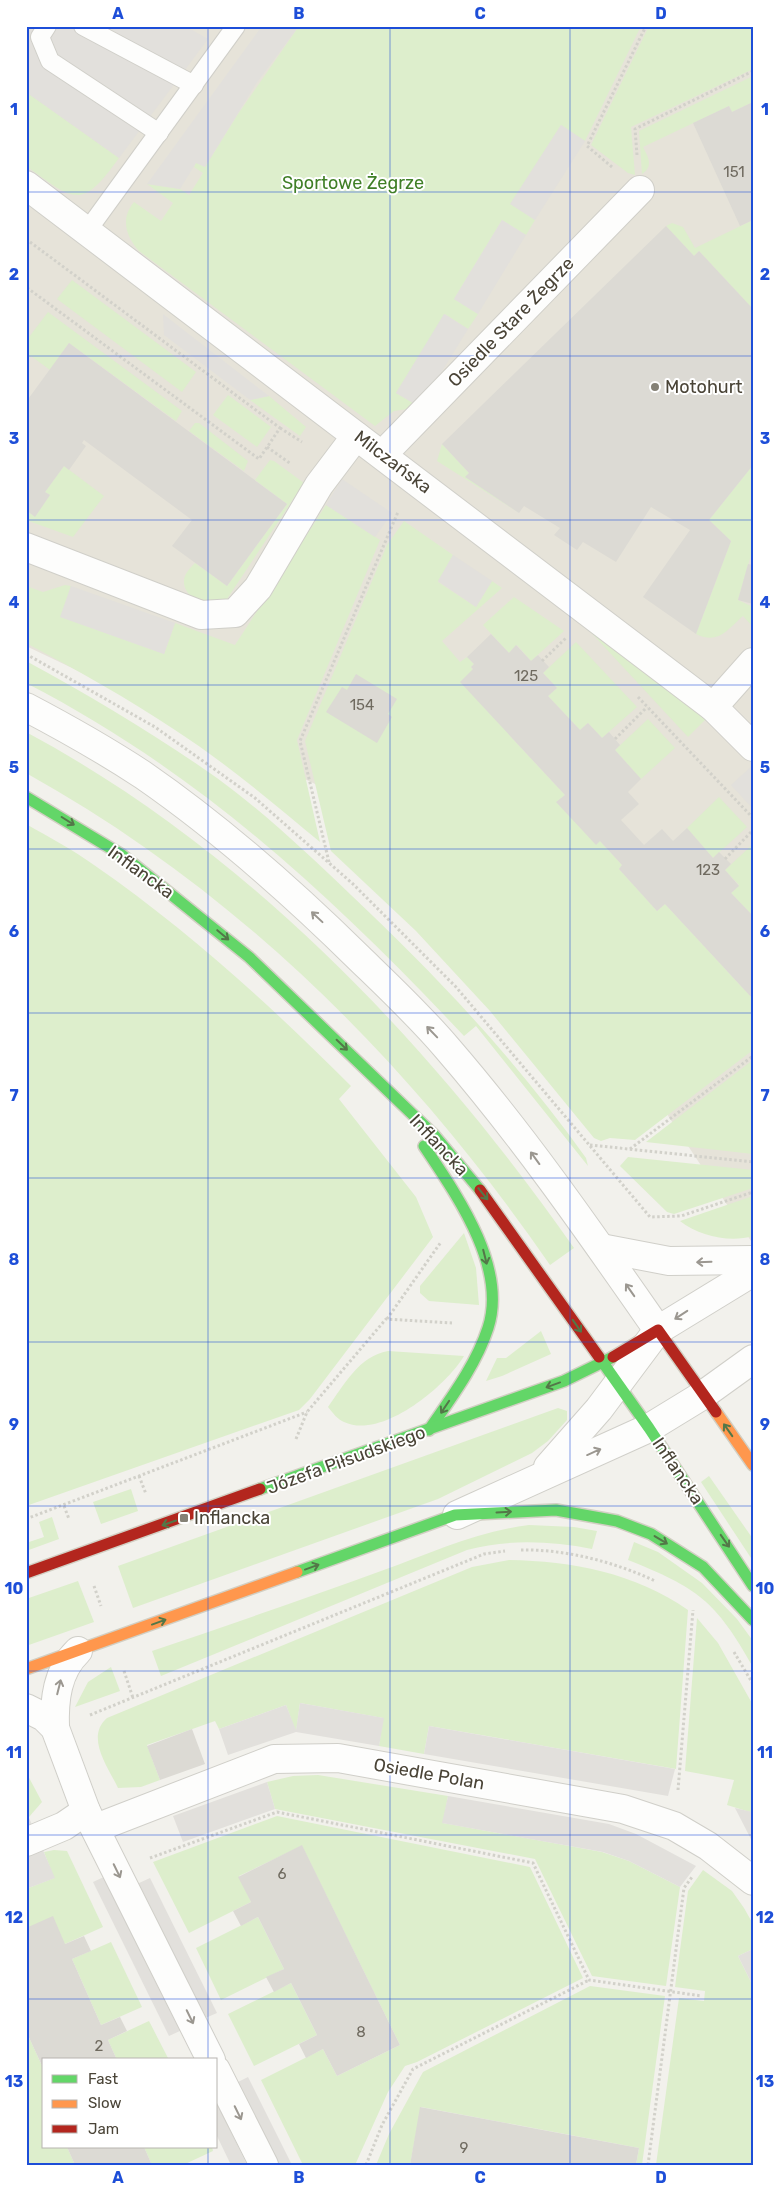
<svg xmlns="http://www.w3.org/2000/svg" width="779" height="2191" viewBox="0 0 779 2191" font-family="Rubik,sans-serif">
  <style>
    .residential { fill: #e6e3d9 }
    .green { fill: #dec }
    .parking { fill: #e2e0dc }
    .building { fill: #dcdad4 }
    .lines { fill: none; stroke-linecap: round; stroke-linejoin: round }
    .lane-casing { stroke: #d0cfc9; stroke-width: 20 }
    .street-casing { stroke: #d0cfc9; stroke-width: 30 }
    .fast-casing { stroke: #d2cfc3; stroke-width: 14 }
    .slow-casing { stroke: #d2cfc3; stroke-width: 14 }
    .jam-casing { stroke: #d2cfc3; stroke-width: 14 }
    .path { stroke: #d2d1ca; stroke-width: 3; stroke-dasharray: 2.5 2.5; stroke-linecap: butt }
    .lane { stroke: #fdfdfc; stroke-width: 18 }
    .street { stroke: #fdfdfc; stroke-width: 28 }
    .fast { stroke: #63d668; stroke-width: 11 }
    .slow { stroke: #ff974d; stroke-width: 11 }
    .jam { stroke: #b3261e; stroke-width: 11 }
    .oneway { stroke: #537748 }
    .oneway2 { stroke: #9b9790 }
    .grid { fill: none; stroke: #1d4ed8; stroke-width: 1; stroke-opacity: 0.55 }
    .poi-dot { fill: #858176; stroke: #fff; stroke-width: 2 }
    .labels { text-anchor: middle; stroke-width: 4; stroke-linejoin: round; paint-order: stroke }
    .number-label { font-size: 15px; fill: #6f6a5f }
    .park-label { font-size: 18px; fill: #407f27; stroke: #fff }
    .street-label { font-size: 18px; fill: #4a4437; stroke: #fff }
    .poi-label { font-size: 18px; fill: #4a4437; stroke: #fff; text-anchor: start }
    .neatline { fill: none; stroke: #1d4ed8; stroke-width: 2 }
    .grid-label { font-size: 16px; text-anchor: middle; font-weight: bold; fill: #1d4ed8 }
  </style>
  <rect width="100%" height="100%" fill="#f2f1ec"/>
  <polygon class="residential" points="26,26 753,26 753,1244 510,877 26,646"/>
  <g class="green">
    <path d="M299 26H641L585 141 561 125 511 204 535 220 526 235 502 220 454 299 478 314 468 329 445 314 396 393 420 407 394 411 375 426 139 251C126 236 120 219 134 202L161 221 173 203 147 184 180 189 189 195 203 173 194 167 196 162 205 167 238 114Z"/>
    <polygon points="649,26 753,26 753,69 631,127 635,175 628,173 591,145"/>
    <path d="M753 76V102L732 112 729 106 643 147C648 157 654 166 642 174L639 131Z"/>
    <path d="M26 92 119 158C81 211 75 201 26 166Z"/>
    <polygon points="753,220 753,309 699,251 694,256 666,226 672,223 683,227 695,248"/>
    <polygon points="72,280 196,372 182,392 57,299"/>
    <polygon points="48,312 182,411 176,421 69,343 50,370 31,356 26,362 26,341"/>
    <polygon points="228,395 271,427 257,447 213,415"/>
    <polygon points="269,396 306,427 300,436 250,400"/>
    <polygon points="195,423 199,423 248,461 244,471 189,431"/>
    <polygon points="442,444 469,473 466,477 519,513 437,461"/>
    <path d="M270 460 274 461 304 483 227 599C214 604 186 603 184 583 183 575 190 568 195 563L227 586 287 504 255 480Z"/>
    <path d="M753 465V548L738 600 753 607V627L743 616C727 630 718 645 696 634L731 541 709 520Z"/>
    <polygon points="64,466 104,496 73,537 26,520 26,511 35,516 50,495 45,492"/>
    <path d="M326 505 380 540 297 740 320 842C273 803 226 763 175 730 127 698 77 670 26 643V586L43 592 65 585 71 586 61 617 164 654 175 623 235 645Z"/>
    <polygon points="404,521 453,555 438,582 476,607 492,581 502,588 442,641 460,662 467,657 474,664 471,667 511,737 565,795 557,802 600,841 622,865 619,869 657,911 665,904 753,999 753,1050 635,1140 610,1138 601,1141 594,1138 490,1011 416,931 331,851 305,741 387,545"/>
    <polygon points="514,597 564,631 531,661 517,645 509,653 483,625"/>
    <polygon points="585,626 708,717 688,737"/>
    <polygon points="576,642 637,707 602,738 588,723 580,730 548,696 557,688 543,673"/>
    <path d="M26 661C92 697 156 735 217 778 265 813 308 854 351 895 437 976 517 1061 586 1158L588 1166 476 1026 464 1036C332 896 199 772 26 683Z"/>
    <polygon points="648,719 675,748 641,779 615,750"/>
    <path d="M26 732C248 851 431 1044 574 1248L550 1265C412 1065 240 892 26 773Z"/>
    <polygon points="719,797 747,827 713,858 687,828"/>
    <path d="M26 824C49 837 73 850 94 865 188 930 271 1006 351 1086L339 1099 416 1197 433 1237 310 1399 299 1410 26 1506Z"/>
    <polygon points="753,844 753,916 731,893 739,885 725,870"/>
    <polygon points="753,1060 753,1154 646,1142"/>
    <polygon points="628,1157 753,1170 753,1188 674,1214 667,1212 620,1166"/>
    <path d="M753 1196V1236C730 1243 699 1236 680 1221Z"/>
    <polygon points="464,1233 476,1268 479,1305 429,1301 420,1293 420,1286"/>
    <polygon points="541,1331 551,1354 502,1376 486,1381 497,1358 506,1358"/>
    <path d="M388 1351 464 1356C446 1386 382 1440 344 1422 337 1419 333 1413 328 1407 344 1385 359 1356 388 1351Z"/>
    <polygon points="558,1408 567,1411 567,1420 548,1441 532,1453 438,1499 133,1608 118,1566"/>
    <polygon points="709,1476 753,1539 753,1561 701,1482"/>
    <polygon points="131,1489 138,1511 101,1524 93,1502"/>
    <polygon points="52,1517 59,1539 26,1551 26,1543 44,1537 39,1522"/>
    <path d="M529 1525 574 1527 597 1531 592 1549C550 1541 508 1539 467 1550L161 1676 152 1651C228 1625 305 1599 381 1571 432 1553 475 1532 529 1525Z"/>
    <path d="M634 1542 658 1552 702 1583 737 1619 753 1641V1667C716 1601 698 1588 628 1560Z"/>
    <path d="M509 1560C572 1561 635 1573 688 1610L676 1769 429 1726 424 1754 379 1746 383 1718 300 1703 296 1732 286 1705 219 1729 215 1721 147 1745 160 1780 141 1787 118 1788C108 1767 85 1737 107 1718L472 1567Z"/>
    <polygon points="78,1581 94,1622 26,1646 26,1599"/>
    <polygon points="697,1618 718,1643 753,1705 753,1813 727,1805 734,1780 685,1771"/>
    <polygon points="111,1667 120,1691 75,1707 88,1682"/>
    <polygon points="26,1772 42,1802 29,1817 26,1811"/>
    <polygon points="318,1775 448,1796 443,1823 602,1852 629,1861 680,1887 666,1986 592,1976 535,1859 275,1809 267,1782 293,1776"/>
    <polygon points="277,1816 530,1867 583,1978 417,2062 405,2066 388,2092 355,2165 303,2165 261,2080 323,2049 337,2076 400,2045 302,1846 239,1876 251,1902 189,1933 153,1862"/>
    <polygon points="54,1850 67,1851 103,1927 65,1944 26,1928 26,1889 54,1878 44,1852"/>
    <polygon points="703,1870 732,1891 744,1908 753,1924 753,1949 738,1956 753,1986 753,2165 656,2165 679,1998 704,2001 705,1991 675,1987 688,1891"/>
    <polygon points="258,1917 284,1969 221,2000 196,1948"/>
    <polygon points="111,1942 142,2007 101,2025 72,1959"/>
    <polygon points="291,1983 317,2035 254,2066 228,2014"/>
    <polygon points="590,1986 665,1996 642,2165 636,2165 639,2148 421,2107 410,2165 376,2165 389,2134 423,2072"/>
    <polygon points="149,2021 169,2060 117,2060 108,2040"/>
    <polygon points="26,2031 44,2070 44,2147 67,2147 75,2165 26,2165"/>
    <polygon points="144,2147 212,2147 213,2151 183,2165 152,2165"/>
  </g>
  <g class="parking">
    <polygon points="26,26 185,26 208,39 119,158 26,92"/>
    <polygon points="262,26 299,26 256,84 205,167 196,163 180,189 147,184"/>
    <polygon points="561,125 585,141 535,220 510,204"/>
    <polygon points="502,220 526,235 478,314 454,299"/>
    <polygon points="163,314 269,396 250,400 164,335"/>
    <polygon points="444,314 468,329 420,407 396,393"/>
    <polygon points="342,479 392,513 375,537 326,505"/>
    <polygon points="453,555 492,581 476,607 438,581"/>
    <polygon points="71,586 175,623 164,654 60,617"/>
    <polygon points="753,765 753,809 731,785"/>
    <polygon points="300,1703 384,1718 379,1746 296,1732 228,1755 219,1729 286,1705 296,1730"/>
    <polygon points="429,1726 675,1769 668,1796 424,1754"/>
    <polygon points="267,1782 275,1809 183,1842 173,1816"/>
    <polygon points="448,1796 609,1824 636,1834 696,1866 680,1887 629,1861 603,1852 442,1823"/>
    <polygon points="735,1808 752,1812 753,1843"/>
    <polygon points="26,1811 55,1878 26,1889"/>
    <polygon points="106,1876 182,2030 169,2036 93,1882"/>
    <polygon points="150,1878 217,2013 203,2019 137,1884"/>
    <polygon points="753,1949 753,1986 738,1956"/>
    <polygon points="248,2077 292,2165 275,2165 234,2084"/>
    <polygon points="216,2101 247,2165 231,2165 216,2134"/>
  </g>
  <g class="building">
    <polygon points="753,102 753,220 740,226 693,123 729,106 732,112"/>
    <polygon points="666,226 694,256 699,251 753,309 753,465 709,520 731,541 696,634 643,597 690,530 651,507 616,562 583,542 577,550 554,535 560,528 524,506 519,513 465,477 469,473 442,444"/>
    <polygon points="69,343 287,504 227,586 172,546 192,520 84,440 82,443 86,446 69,470 64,466 45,492 50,495 35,517 26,510 26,402"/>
    <polygon points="748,564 753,565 753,604 738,600"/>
    <polygon points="491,634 509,653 516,645 531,661 538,655 549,667 543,673 557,688 548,696 580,730 588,723 602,738 609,732 620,745 615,750 641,779 628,792 639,804 621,820 644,845 662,829 673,841 687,828 713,858 719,852 731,864 725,870 739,886 731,893 753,916 753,999 665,904 657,911 619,869 622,865 600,841 596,845 556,802 565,795 460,682 473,669 471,667 474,664 467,657"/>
    <polygon points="356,674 397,699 388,714 392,717 377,743 326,712 342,687 347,690"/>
    <polygon points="192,1729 205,1764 160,1780 147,1746"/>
    <polygon points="302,1845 400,2045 337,2076 323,2049 306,2058 299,2044 317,2035 291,1983 274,1992 266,1977 284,1969 258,1917 241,1926 233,1911 251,1902 238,1877"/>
    <polygon points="53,1916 65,1944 84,1936 91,1951 72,1959 101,2025 120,2017 127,2031 108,2040 117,2060 44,2060 44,2070 26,2031 26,1928"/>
    <polygon points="420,2107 639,2148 636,2165 410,2165"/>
    <polygon points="67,2147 144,2147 152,2165 75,2165"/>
  </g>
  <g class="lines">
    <defs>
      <g id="lane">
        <polyline points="47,26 40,37 50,61 159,133"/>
        <polyline points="83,26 194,85"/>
        <polyline points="87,231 236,26"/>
      </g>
      <g id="street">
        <polyline points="26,185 713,707 753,747"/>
        <polyline points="383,454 640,190"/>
        <polyline points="26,547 201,615 235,613 258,588 319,485 356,436"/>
        <path d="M26 707C66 728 105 750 143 775 221 829 292 892 359 958 389 987 420 1016 447 1048 524 1137 591 1234 658 1330"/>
        <polyline points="713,707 753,662"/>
        <polyline points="601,1248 669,1261 753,1260"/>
        <polyline points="548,1467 599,1409 658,1330 753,1272"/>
        <polyline points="457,1515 649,1428 703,1395 753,1359"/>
        <polyline points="26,1708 44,1717 55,1728 86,1811 211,2060"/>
        <path d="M55 1728C54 1700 57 1671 78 1651"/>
        <polyline points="96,1828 274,1759 338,1758 623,1809 674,1826 708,1846 753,1881"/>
        <polyline points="26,1842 64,1826 86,1811"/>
        <polyline points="216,2070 264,2165"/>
      </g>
      <g id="fast">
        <polyline points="26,797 122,855 249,957 434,1135 480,1190"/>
        <path d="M424 1146C456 1194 508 1267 488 1328 476 1365 451 1398 429 1430"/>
        <polyline points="599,1357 649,1428 753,1586"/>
        <polyline points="260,1489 564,1381 613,1357"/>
        <polyline points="297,1572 455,1515 556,1510 617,1521 651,1534 703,1567 753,1620"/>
      </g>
      <g id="slow">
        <polyline points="716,1412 753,1465"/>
        <polyline points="26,1669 297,1572"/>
      </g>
      <g id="jam">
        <polyline points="480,1190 599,1357"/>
        <polyline points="613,1357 658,1330 716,1412"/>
        <polyline points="26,1573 260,1489"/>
      </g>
    </defs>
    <use href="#lane" class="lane-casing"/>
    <use href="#street" class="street-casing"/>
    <use href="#fast" class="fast-casing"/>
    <use href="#slow" class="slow-casing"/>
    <use href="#jam" class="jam-casing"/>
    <g class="path">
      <polyline points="637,155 635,129 753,71"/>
      <polyline points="612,167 587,146 646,26"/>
      <polyline points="26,239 280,428 259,459 26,287"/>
      <polyline points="280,428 302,442"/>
      <polyline points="267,447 291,464"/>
      <polyline points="26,654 155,727 255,798 353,884 456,987 650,1217 681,1216 753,1192"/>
      <polyline points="542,661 566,638"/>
      <polyline points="638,697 753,818"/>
      <polyline points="615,739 647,707"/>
      <polyline points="725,859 753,830"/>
      <polyline points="329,862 300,741 398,512"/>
      <polyline points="590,1145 753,1162"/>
      <polyline points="630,1149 753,1056"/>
      <polyline points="387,1319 441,1242"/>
      <polyline points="296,1439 307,1412 386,1319 452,1323"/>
      <polyline points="139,1476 146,1494"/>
      <polyline points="64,1506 69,1519"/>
      <polyline points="26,1519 307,1412"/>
      <path d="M521 1550C565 1549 615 1562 655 1581"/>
      <polyline points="94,1586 101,1606"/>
      <polyline points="734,1652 753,1684"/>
      <polyline points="124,1671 133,1698"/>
      <polyline points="90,1715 484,1554 505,1551"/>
      <polyline points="678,1790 693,1610"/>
      <polyline points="150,1858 277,1812 533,1863 589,1980 702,1996"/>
      <polyline points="366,2165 382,2125 413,2069 589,1980"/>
      <polyline points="648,2165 684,1888 692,1877"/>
    </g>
    <use href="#lane" class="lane"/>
    <use href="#street" class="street"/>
    <use href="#fast" class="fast"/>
    <use href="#slow" class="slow"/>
    <use href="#jam" class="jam"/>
  </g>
  <defs><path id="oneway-shaft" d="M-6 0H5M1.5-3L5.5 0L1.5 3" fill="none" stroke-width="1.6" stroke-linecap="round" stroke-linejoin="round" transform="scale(1.25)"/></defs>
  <g class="oneway">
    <use href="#oneway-shaft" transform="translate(68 821) rotate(32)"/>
    <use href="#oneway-shaft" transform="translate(223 935) rotate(40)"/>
    <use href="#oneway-shaft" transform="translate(342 1045) rotate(44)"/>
    <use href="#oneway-shaft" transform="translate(483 1194) rotate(51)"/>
    <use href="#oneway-shaft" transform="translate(485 1257) rotate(76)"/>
    <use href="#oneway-shaft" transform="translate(577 1326) rotate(55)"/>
    <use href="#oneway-shaft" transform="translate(553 1385) rotate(160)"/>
    <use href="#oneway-shaft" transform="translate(445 1407) rotate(124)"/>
    <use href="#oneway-shaft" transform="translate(728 1430) rotate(-125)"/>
    <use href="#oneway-shaft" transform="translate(504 1512) rotate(-3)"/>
    <use href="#oneway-shaft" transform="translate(169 1523) rotate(161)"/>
    <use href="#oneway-shaft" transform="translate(661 1540) rotate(31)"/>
    <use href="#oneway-shaft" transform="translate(725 1541) rotate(55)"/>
    <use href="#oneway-shaft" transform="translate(312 1567) rotate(-20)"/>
    <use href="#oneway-shaft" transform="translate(159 1622) rotate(-20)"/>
  </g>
  <g class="oneway2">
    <use href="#oneway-shaft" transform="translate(317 917) rotate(-137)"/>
    <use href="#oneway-shaft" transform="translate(432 1032) rotate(-134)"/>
    <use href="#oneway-shaft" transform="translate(535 1158) rotate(-126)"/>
    <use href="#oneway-shaft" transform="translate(704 1262) rotate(178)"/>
    <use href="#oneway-shaft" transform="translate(630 1290) rotate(-125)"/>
    <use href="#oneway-shaft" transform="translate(681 1315) rotate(147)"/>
    <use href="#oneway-shaft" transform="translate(594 1452) rotate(-24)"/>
    <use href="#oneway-shaft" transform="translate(59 1687) rotate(-76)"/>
    <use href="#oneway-shaft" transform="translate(117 1871) rotate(64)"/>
    <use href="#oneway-shaft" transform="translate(190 2017) rotate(64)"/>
    <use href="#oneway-shaft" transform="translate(238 2113) rotate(64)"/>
  </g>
  <path class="grid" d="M208 26V2060M390 26V2165M570 26V2165M26 192H753M26 356H753M26 520H753M26 685H753M26 849H753M26 1013H753M26 1178H753M26 1342H753M26 1506H753M26 1671H753M26 1835H753M26 1999H753M208 2147V2165"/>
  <g class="poi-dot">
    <circle cx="655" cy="387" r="5"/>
    <rect x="179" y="1513" width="10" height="10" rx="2.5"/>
  </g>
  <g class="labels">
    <g class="number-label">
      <text x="734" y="177">151</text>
      <text x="526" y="681">125</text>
      <text x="362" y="710">154</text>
      <text x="708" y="875">123</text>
      <text x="282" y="1879">6</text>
      <text x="361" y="2037">8</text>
      <text x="99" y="2051">2</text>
      <text x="464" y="2153">9</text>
    </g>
    <g class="park-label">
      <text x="353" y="189">Sportowe Żegrze</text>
    </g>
    <g class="street-label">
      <text transform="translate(511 322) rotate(-46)" y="6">Osiedle Stare Żegrze</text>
      <text transform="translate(393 462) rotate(37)" y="6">Milczańska</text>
      <text transform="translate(141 872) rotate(36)" y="6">Inflancka</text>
      <text transform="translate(439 1145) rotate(47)" y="6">Inflancka</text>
      <text transform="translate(346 1460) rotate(-20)" y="6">Józefa Piłsudskiego</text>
      <text transform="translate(678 1471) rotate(56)" y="6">Inflancka</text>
      <text transform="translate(429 1774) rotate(10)" y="6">Osiedle Polan</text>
    </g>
    <g class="poi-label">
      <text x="665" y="393">Motohurt</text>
      <text x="194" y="1524">Inflancka</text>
    </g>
  </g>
  <rect width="779" height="2191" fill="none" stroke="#ffffff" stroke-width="55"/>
  <rect x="42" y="2058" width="175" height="90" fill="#ffffff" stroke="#b7b4af"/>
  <rect x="52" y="2075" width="25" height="8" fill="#63d668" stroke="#b7b4af"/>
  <text x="88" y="2084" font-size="15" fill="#4a4437">Fast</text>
  <rect x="52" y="2100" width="25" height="8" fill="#ff974d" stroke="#b7b4af"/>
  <text x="88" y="2108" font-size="15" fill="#4a4437">Slow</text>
  <rect x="52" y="2125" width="25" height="8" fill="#b3261e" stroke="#b7b4af"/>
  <text x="88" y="2134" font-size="15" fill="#4a4437">Jam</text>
  <rect x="28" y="28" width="724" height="2136" class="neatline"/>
  <g class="grid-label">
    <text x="118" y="19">A</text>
    <text x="299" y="19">B</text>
    <text x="480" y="19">C</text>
    <text x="661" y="19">D</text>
    <text x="14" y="115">1</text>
    <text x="765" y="115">1</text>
    <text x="14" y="280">2</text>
    <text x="765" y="280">2</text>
    <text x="14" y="444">3</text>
    <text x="765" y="444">3</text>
    <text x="14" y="608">4</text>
    <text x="765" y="608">4</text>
    <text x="14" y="773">5</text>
    <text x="765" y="773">5</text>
    <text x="14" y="937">6</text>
    <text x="765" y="937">6</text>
    <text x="14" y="1101">7</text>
    <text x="765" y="1101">7</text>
    <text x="14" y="1265">8</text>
    <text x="765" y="1265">8</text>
    <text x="14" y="1430">9</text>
    <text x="765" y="1430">9</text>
    <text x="14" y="1594">10</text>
    <text x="765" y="1594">10</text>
    <text x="14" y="1758">11</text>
    <text x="765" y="1758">11</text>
    <text x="14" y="1923">12</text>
    <text x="765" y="1923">12</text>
    <text x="14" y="2087">13</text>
    <text x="765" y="2087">13</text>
    <text x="118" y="2183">A</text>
    <text x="299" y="2183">B</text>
    <text x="480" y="2183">C</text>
    <text x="661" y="2183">D</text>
  </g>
</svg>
